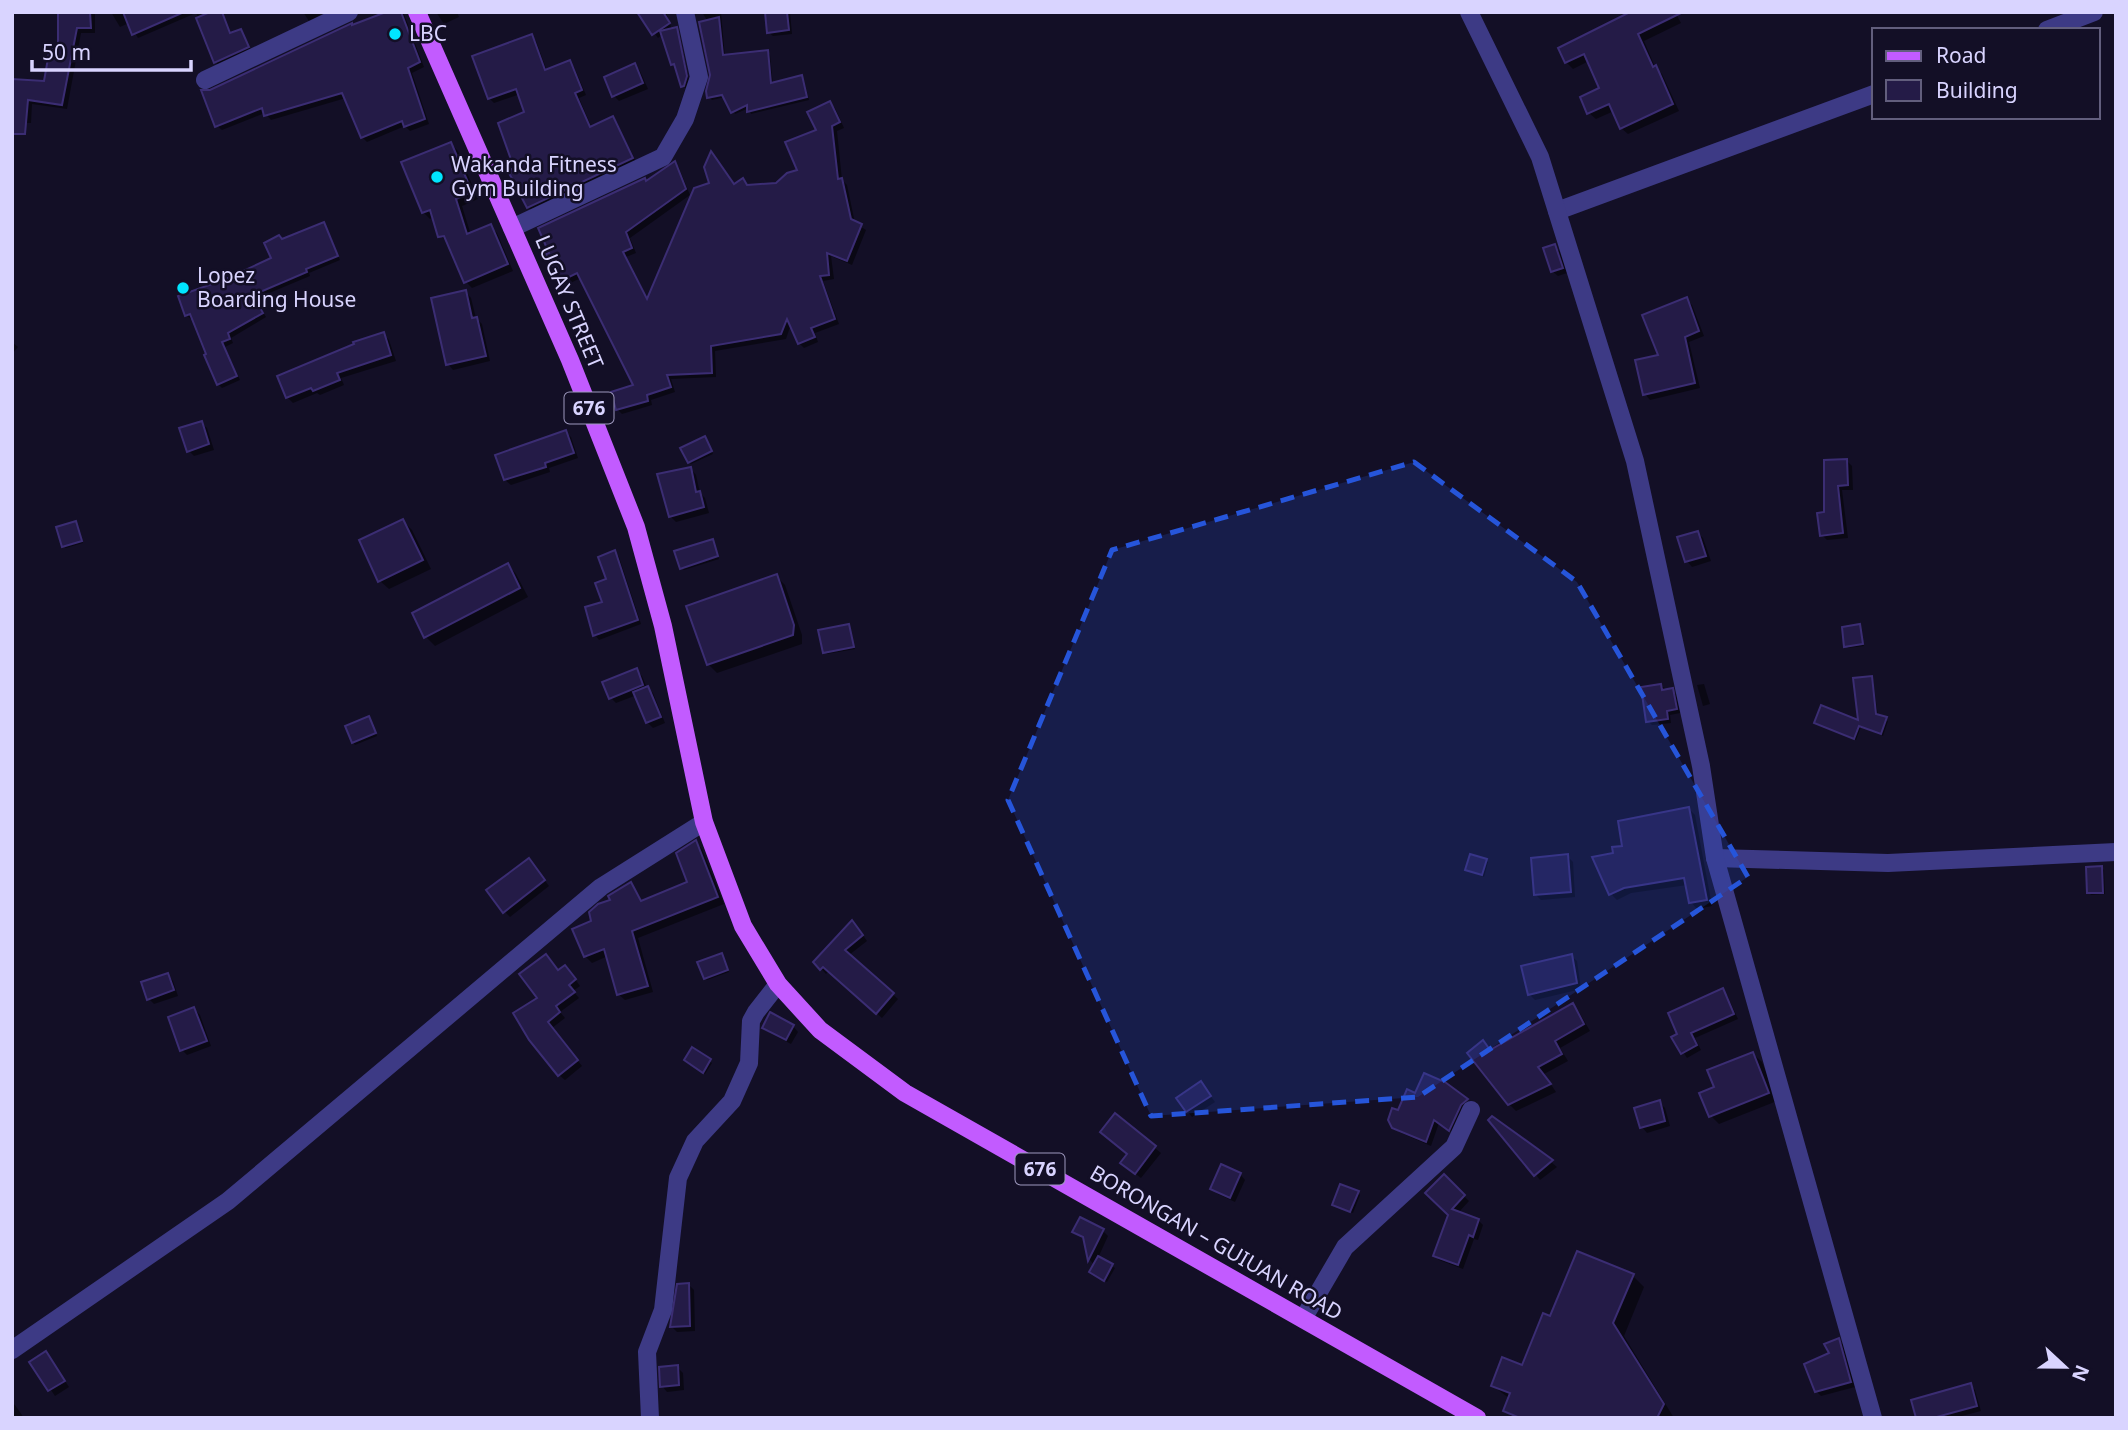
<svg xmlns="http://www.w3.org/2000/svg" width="2128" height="1430" viewBox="0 0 2128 1430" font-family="'Noto Sans',sans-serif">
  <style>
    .shadow { fill: #0007 }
    .building { fill: #241b47; stroke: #3b2d73; stroke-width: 2 }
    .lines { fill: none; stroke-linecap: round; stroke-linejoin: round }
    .minor { stroke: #3d3a85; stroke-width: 18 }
    .tertiary { stroke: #3d3a85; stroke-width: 18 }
    .primary { stroke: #c25bff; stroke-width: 18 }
    .marked { fill: #2655da; fill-opacity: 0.2; stroke: #2655da; stroke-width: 5; stroke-dasharray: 14 9; stroke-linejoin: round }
    .poi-dot { fill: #00e5ff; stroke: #130f26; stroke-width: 2.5 }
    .labels { text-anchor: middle; stroke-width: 5; stroke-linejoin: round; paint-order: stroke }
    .shield { fill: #130f26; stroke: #9e99be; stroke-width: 2 }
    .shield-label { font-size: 19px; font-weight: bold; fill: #d9d4ff }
    .poi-label { font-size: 21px; fill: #d9d4ff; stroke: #130f26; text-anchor: start }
    .street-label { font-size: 21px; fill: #d9d4ff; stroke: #130f26 }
  </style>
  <rect width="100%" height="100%" fill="#130f26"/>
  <g class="shadow">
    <polygon points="60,12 95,12 95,33 81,33 67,109 32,104 31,123 12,122 12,77 16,81 45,83 60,51"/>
    <polygon points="111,12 219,12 198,18 196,13 138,38 129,23 120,27"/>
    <polygon points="303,12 326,12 309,21"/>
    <polygon points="391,12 404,14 424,67 412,73 429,124 410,131 405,126 367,142 362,137 346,98 271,120 265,113 222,130 217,126"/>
    <polygon points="436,12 457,12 459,17 444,24"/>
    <polygon points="639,12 666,12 672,30 676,29 678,31 689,80 686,88 682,86 673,64 663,34 658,38"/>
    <polygon points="702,12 721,12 725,57 767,52 770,55 773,85 801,77 804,80 809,100 751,114 749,108 735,114 725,97 712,100 709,97 712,75 708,22"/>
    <polygon points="767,12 790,12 792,34 773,36 768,32"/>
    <polygon points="1675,12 1681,23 1644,41 1655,67 1662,74 1679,111 1628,134 1621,128 1614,111 1596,119 1589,113 1602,89 1589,61 1573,69 1566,62"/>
    <polygon points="241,31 252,51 220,66 215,62"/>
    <polygon points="531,36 536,41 547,71 569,62 574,67 586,95 579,98 592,128 612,118 617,123 637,164 533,212 528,207 510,172 516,168 527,113 520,94 494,103 489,98"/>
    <polygon points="635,65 640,71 648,89 619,101 614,96"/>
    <polygon points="830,103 835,108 844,128 837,131 842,180 847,185 855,223 866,230 852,265 831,256 834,279 823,281 839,324 815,333 818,342 804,348 799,343 791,324 786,339 715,351 716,377 671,379 675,392 651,400 652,405 622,414 617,409 635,386 581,278 566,285 561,281 647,183 675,163 679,168 690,195 630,238 636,253 626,257 648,300 735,185 743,180 749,187 777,184 799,171"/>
    <polygon points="451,144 458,151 478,199 462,206 471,235 490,226 497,233 513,271 472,288 466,282 449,242 440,236 434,217 430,219 423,212"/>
    <polygon points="323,224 327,228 340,260 309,273 310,276 255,299 266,317 231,338 233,343 225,347 240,380 222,388 218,384 194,318 191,319 186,315 226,280 274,259 283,241"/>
    <polygon points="1555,246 1560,252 1567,273 1558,276 1552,271"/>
    <polygon points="466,292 471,298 476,318 482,324 490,361 453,370 448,364"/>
    <polygon points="1686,299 1692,305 1704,336 1689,342 1700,388 1650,400 1645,394"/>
    <polygon points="383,334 389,340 396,361 341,378 344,385 320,395 317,393 293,403 287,397"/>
    <polygon points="12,342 18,347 12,354"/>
    <polygon points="201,423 207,428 214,450 194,456 189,451"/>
    <polygon points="565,432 571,437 578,458 549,468 550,472 511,485 505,480"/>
    <polygon points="706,440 713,454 691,464 689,462"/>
    <polygon points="1847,461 1852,466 1853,490 1842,490 1848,538 1827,540 1822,535 1826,514"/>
    <polygon points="691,469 696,475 700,493 705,498 709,513 676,522 670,516"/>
    <polygon points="403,521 412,530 431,569 389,589 380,581"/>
    <polygon points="75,523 83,543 66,548 63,546"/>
    <polygon points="1698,533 1703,538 1711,561 1692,567 1687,561"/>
    <polygon points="712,541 719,559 684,570 682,568"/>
    <polygon points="615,552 619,557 641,624 599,640 595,635 587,609 604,603"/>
    <polygon points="508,565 516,574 528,597 435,646 426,637 414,614"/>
    <polygon points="776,576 785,585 802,635 802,644 717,673 708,664"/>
    <polygon points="848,626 855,649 827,654 825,652"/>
    <polygon points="1859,626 1864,646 1848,648 1846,646"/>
    <polygon points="636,670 642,676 647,688 653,693 665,723 653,728 647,722 637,695 616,703 611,698"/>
    <polygon points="1871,678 1873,680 1878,716 1888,721 1883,736 1861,727 1856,740 1816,723 1860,722"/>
    <polygon points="1704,684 1710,704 1703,706 1697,685"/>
    <polygon points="1661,686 1676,694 1680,713 1670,715 1671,723 1652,725 1648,721"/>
    <polygon points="371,721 377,736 355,745 353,742"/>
    <polygon points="1689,809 1695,815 1712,906 1697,909 1691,902 1687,885 1631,893 1617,900 1611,894 1615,854"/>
    <polygon points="696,843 702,849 724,904 638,938 653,992 625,1000 618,994 608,956 592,963 585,956 594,922 630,884 643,902 689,883"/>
    <polygon points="1567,856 1573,862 1575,897 1541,900 1535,894"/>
    <polygon points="1486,860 1488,862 1484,877 1467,870"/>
    <polygon points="534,866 549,886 510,917 504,911"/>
    <polygon points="2102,868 2104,870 2105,894 2091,895 2089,892"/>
    <polygon points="857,927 867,941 849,955 898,999 882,1018 829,971 826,974 815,962"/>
    <polygon points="721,955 729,972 707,980 705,978"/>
    <polygon points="1571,956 1577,961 1581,989 1535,1000 1529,994"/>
    <polygon points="559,972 570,972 580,986 573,991 579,998 560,1012 565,1018 552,1028 582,1066 565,1080 559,1075 540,999"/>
    <polygon points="168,975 173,981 178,996 154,1004 149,999"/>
    <polygon points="1723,990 1727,995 1738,1019 1695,1038 1701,1050 1687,1058 1674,1038"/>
    <polygon points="1573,1005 1579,1012 1590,1031 1560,1048 1568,1061 1544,1074 1556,1092 1516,1111 1509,1104 1491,1051"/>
    <polygon points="194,1009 200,1015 211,1046 187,1055 182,1050"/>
    <polygon points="793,1026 798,1032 791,1044 770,1033 764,1027"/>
    <polygon points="693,1049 712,1063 705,1074 688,1062"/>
    <polygon points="1753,1054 1762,1062 1777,1101 1719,1124 1711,1116 1716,1088"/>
    <polygon points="1444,1083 1472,1105 1454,1134 1439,1123 1431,1146 1399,1132 1394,1127 1416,1095"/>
    <polygon points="1201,1084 1215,1102 1192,1117 1187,1111"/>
    <polygon points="1659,1102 1665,1108 1670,1126 1647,1133 1642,1127"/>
    <polygon points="1115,1116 1161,1153 1141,1178 1128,1168 1129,1154"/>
    <polygon points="1492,1118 1551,1162 1557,1167 1540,1180"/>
    <polygon points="1240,1174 1245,1180 1235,1202 1218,1194 1212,1189"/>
    <polygon points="1444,1177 1469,1201 1458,1213 1478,1220 1483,1225 1478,1240 1474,1239 1463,1269 1439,1260 1435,1255 1450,1214"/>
    <polygon points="1358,1192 1360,1195 1353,1213 1337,1206"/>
    <polygon points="1103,1231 1108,1236 1098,1258 1115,1268 1107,1282 1093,1274 1094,1265 1090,1260 1086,1240 1074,1232"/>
    <polygon points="1633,1276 1644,1287 1624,1336 1674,1418 1513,1418 1505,1410 1510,1399 1493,1386 1523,1367 1551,1318"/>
    <polygon points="689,1285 694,1290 695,1331 677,1332 672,1327"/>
    <polygon points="1838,1340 1843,1344 1855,1387 1821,1396 1816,1391"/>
    <polygon points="46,1353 69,1387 55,1396 32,1362"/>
    <polygon points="677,1367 683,1373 684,1390 667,1392 662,1386"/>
    <polygon points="1970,1385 1975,1390 1981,1411 1954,1418 1918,1418"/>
    <polygon points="12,1403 15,1405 24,1418 12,1418"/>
  </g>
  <g class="building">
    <polygon points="58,12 90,12 91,28 77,28 62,105 28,100 25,134 12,134 12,79 44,81 50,47 58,49"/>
    <polygon points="123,12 184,12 132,35"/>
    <polygon points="210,12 222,12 230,33 241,29 249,47 214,63 196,18"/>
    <polygon points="386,12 401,12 420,62 408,68 425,119 404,127 402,121 361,138 342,93 264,116 262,108 215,127 201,90 210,90 352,23 352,25"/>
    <polygon points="637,12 663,12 670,23 652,35"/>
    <polygon points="765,12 787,12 789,30 767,33"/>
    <polygon points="1630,12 1683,12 1638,34 1653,67 1656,65 1673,104 1620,129 1609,104 1587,114 1580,97 1599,88 1584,54 1565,63 1558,48"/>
    <polygon points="719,17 723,55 768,50 771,83 802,75 807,97 747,112 747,105 731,113 722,95 707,98 706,91 710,75 699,22"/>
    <polygon points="677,27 687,76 684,86 681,87 674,64 671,65 660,31"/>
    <polygon points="532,34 545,70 570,60 582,90 575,93 590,127 613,116 633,158 527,208 508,171 514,168 498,123 524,112 516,89 488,99 472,56"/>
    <polygon points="635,63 643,83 612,97 604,77"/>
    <polygon points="830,101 840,122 832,126 838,179 842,178 851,219 862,224 847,261 827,253 829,275 820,276 835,319 811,328 815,337 798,344 787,319 781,334 711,346 712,373 667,375 671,387 647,395 648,401 616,410 611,392 633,385 577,273 559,282 546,254 549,253 538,228 645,178 646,181 675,161 686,189 626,232 632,248 623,252 647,299 694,188 709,183 704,167 711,151 734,184 743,178 747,185 776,183 787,173 797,170 785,142 816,130 807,112"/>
    <polygon points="451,142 472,192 456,199 467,234 491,224 508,264 464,283 444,236 438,237 430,210 422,213 401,162"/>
    <polygon points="324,222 338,256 306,269 307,272 253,295 263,313 228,333 230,339 222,342 237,376 217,385 204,355 206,354 190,314 185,316 178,296 226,279 271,258 264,243 279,235 282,239"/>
    <polygon points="1555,244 1563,268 1551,272 1543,248"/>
    <polygon points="466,290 472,318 477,317 486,356 446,365 431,298"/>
    <polygon points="1687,297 1699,331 1685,337 1695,383 1643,395 1635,360 1658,355 1642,315"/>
    <polygon points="384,332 391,355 337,373 340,380 313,391 311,388 286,398 277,376 354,344 353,342"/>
    <polygon points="202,421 209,444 187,452 179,428"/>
    <polygon points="566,430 574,453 545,463 546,467 504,480 495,455"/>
    <polygon points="705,436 712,451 688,463 680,448"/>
    <polygon points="1847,459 1848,485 1838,486 1843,533 1820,536 1817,513 1824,512 1824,460"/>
    <polygon points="691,467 696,492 700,491 704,507 669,517 657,474"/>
    <polygon points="403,519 423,560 378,582 359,540"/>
    <polygon points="76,521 82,541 62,547 56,527"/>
    <polygon points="1698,531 1706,556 1685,562 1677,537"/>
    <polygon points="713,539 718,556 680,569 674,551"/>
    <polygon points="615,550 638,620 593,636 585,607 602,602 595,583 606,579 598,557"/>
    <polygon points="508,563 520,588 424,638 412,613"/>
    <polygon points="777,574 794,625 793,635 707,665 686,606"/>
    <polygon points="849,624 854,647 823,653 818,630"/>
    <polygon points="1860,624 1863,644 1844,647 1842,627"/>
    <polygon points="637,668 643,685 609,699 602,682"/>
    <polygon points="1872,676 1876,714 1887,717 1881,734 1859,726 1854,739 1814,723 1821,705 1858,720 1853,678"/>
    <polygon points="1661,684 1662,690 1673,688 1677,709 1667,711 1668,719 1646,722 1641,687"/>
    <polygon points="648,686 661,717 646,723 633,692"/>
    <polygon points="369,716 376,733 352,743 345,726"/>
    <polygon points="1689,807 1707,900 1689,903 1684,878 1624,888 1609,895 1592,857 1613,853 1612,847 1622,846 1618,821"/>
    <polygon points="696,840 718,897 632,931 648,986 617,995 604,949 584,957 572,929 591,921 589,912 598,904 610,900 608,896 631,882 641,901 687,882 676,853"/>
    <polygon points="1470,854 1487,859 1482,875 1465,870"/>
    <polygon points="1568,854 1571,892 1534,895 1531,858"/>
    <polygon points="529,858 545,880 503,913 486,890"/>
    <polygon points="2102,866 2103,893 2087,893 2086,867"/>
    <polygon points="852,920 863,935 845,950 894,993 876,1014 823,967 820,970 813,962"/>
    <polygon points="722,953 728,970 704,979 697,962"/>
    <polygon points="546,954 558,970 565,965 576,979 569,985 575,992 556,1006 560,1012 548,1022 578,1060 558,1076 529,1040 513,1013 537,998 519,974"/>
    <polygon points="1572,954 1577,983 1528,995 1521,966"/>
    <polygon points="168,973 174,990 147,1000 141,982"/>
    <polygon points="1723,988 1734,1014 1691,1033 1697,1045 1681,1054 1671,1037 1677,1034 1668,1013"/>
    <polygon points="1573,1003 1584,1024 1555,1041 1562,1054 1538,1067 1551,1084 1508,1105 1467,1053 1483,1040 1490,1050"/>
    <polygon points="194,1007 207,1041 180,1051 168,1017"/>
    <polygon points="770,1012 794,1025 786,1040 762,1028"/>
    <polygon points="692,1047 711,1059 703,1073 684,1060"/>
    <polygon points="1753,1052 1769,1093 1709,1117 1699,1093 1714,1087 1707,1070"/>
    <polygon points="1424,1073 1445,1082 1468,1099 1461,1105 1449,1131 1434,1120 1426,1142 1392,1128 1388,1120 1392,1108 1398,1110 1407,1089 1415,1093"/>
    <polygon points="1201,1081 1211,1096 1186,1112 1176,1098"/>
    <polygon points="1660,1100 1665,1121 1640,1128 1634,1108"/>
    <polygon points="1115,1113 1156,1146 1135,1174 1120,1163 1127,1154 1100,1132"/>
    <polygon points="1492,1116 1553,1160 1534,1176 1488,1120"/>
    <polygon points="1221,1164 1241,1173 1230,1198 1210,1189"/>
    <polygon points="1444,1174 1465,1195 1452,1209 1479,1219 1473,1237 1469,1235 1458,1265 1433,1256 1448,1215 1425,1193"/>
    <polygon points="1340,1184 1359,1191 1350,1212 1332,1205"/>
    <polygon points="1080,1217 1104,1229 1088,1261 1083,1237 1072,1232"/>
    <polygon points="1577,1251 1634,1274 1613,1323 1664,1404 1657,1418 1520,1418 1503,1411 1510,1393 1491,1386 1502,1357 1522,1365 1543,1313 1550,1316"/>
    <polygon points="1098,1256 1113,1264 1104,1281 1089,1272"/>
    <polygon points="689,1283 690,1326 670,1327 677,1284"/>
    <polygon points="1839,1338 1851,1382 1815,1392 1804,1364 1829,1353 1824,1344"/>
    <polygon points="46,1351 65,1381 48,1391 29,1362"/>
    <polygon points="678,1365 679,1385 660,1387 659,1367"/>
    <polygon points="1971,1383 1977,1406 1933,1418 1916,1418 1911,1400"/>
  </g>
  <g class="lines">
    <g class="minor">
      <polyline points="2047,30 2094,12"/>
      <polyline points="205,80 349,12"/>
      <polyline points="1557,211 1874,94"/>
      <polyline points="512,228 663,157 685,119 699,77 685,12"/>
      <polyline points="1715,858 1888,863 2116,852"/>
      <polyline points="1303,1319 1345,1247 1454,1147 1471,1110"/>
      <polyline points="650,1418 647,1352 663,1310 678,1178 695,1141 732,1101 749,1063 751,1021 756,1012 778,984"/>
    </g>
    <g class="tertiary">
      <polyline points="1469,12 1540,157 1635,461 1701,766 1715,858 1873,1418"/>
      <polyline points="12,1350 228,1201 601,887 704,822"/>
    </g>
    <polyline class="primary" points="417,12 570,360 636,527 663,626 704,822 743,926 778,984 820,1030 905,1093 1477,1418"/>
  </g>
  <path class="marked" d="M1414 462 1577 582 1748 877 1418 1097 1151 1116 1008 800 1112 550Z"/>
  <g class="poi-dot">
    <circle cx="395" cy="34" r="7"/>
    <circle cx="437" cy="177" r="7"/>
    <circle cx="183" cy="288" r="7"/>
  </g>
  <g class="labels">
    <g class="shield">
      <rect x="564.5" y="392.5" width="49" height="31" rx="5"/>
      <rect x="1015.5" y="1153.5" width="49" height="31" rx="5"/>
    </g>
    <g class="shield-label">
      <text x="589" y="415">676</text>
      <text x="1040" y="1176">676</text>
    </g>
    <g class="poi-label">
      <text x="409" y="41">LBC</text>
      <text x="451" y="172">Wakanda Fitness<tspan x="451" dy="24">Gym Building</tspan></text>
      <text x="197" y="283">Lopez<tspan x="197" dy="24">Boarding House</tspan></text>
    </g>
    <g class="street-label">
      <text transform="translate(569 302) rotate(67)" y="7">LUGAY STREET</text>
      <text transform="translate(1216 1243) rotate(30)" y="7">BORONGAN – GUIUAN ROAD</text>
    </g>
  </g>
  <rect width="2128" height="1430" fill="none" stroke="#d9d4ff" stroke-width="28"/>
  <rect x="1872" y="28" width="228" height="91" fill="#130f26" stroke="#625e7d" stroke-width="2"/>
  <rect x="1886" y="51" width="35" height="10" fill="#c25bff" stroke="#625e7d" stroke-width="2"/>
  <text x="1936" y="63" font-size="21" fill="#d9d4ff">Road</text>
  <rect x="1886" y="80" width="35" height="21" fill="#241b47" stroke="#625e7d" stroke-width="2"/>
  <text x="1936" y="98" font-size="21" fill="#d9d4ff">Building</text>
  <g transform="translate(2065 1367) rotate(112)" stroke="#130f26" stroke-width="5" paint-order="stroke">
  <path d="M0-5L12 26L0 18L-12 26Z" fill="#d9d4ff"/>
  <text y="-10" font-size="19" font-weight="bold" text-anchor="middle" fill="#d9d4ff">N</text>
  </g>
  <path d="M32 60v10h159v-10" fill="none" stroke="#d9d4ff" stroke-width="3.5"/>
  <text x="42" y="60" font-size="21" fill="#d9d4ff" stroke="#130f26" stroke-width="5" paint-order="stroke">50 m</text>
</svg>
